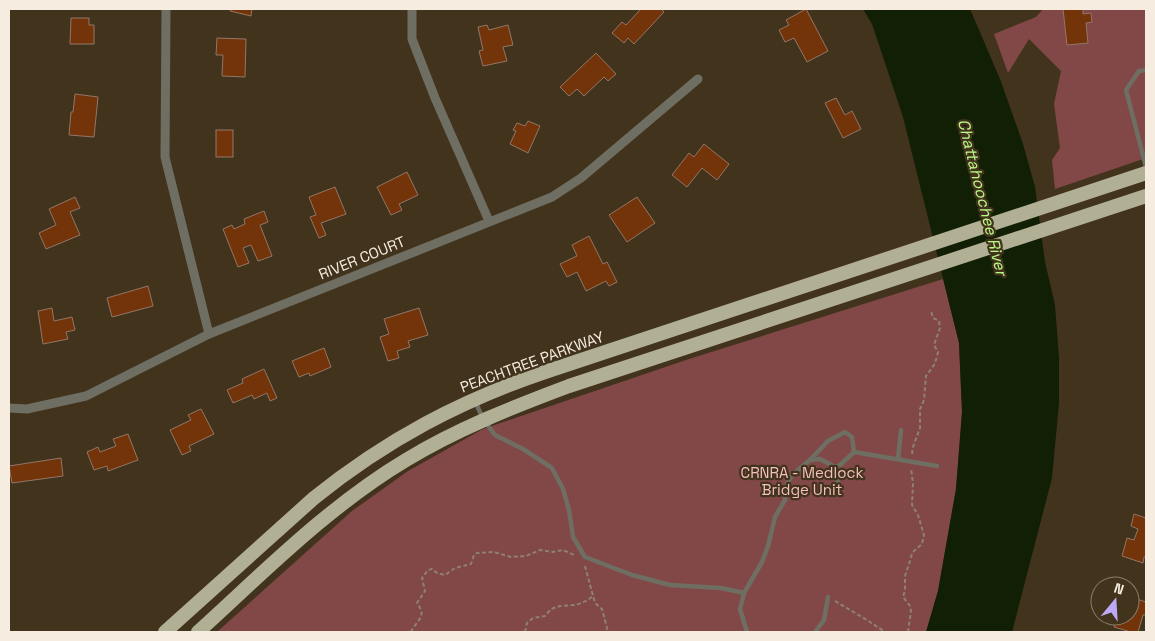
<svg xmlns="http://www.w3.org/2000/svg" width="1155" height="641" viewBox="0 0 1155 641" font-family="'Space Grotesk',sans-serif">
  <style>
    .green { fill: #824848 }
    .water { fill: #111f05 }
    .building { fill: #74340a; stroke: #927668 }
    .lines { fill: none; stroke-linecap: round; stroke-linejoin: round }
    .path { stroke: #8e826f; stroke-width: 2; stroke-dasharray: 4 2.5; stroke-linecap: butt }
    .service { stroke: #6f6e62; stroke-width: 4.5 }
    .minor { stroke: #6f6e62; stroke-width: 9 }
    .trunk { stroke: #b1af94; stroke-width: 14 }
    .labels { text-anchor: middle; stroke-width: 4.5; stroke-linejoin: round; paint-order: stroke }
    .street-label { font-size: 15px; fill: #f6ecdf; stroke: #42331d }
    .park-label { font-size: 15px; fill: #f5bfbd; stroke: #42331d }
    .water-label { font-size: 16px; font-style: italic; fill: #bafa88; stroke: #42331d }
  </style>
  <rect width="100%" height="100%" fill="#42331d"/>
  <g class="green">
    <polygon points="1043,9 1146,9 1146,158 1055,189 1052,160 1060,148 1054,104 1061,71 1029,39 1008,73 994,34 1036,17"/>
    <polygon points="943,279 959,343 962,412 956,489 938,591 926,632 217,632 352,511 408,471 483,429 689,359"/>
  </g>
  <polygon class="water" points="863,9 970,9 1000,79 1023,144 1035,187 1045,262 1055,305 1059,358 1059,403 1052,478 1012,632 926,632 938,591 956,489 962,412 959,343 903,117 872,24"/>
  <g class="building">
    <polygon points="231,9 252,9 251,16 230,11"/>
    <polygon points="641,9 661,9 664,12 634,44 628,38 624,43 612,33 622,22 626,25"/>
    <polygon points="806,9 828,51 807,62 794,38 785,42 779,30 789,25 786,20"/>
    <polygon points="1063,9 1083,9 1083,14 1091,13 1092,22 1086,23 1088,43 1067,45"/>
    <polygon points="71,18 89,18 89,25 94,25 94,44 70,44"/>
    <polygon points="487,25 489,30 508,25 513,45 503,47 507,61 483,66 479,51 483,50 478,27"/>
    <polygon points="217,38 246,39 245,77 222,76 223,55 216,55"/>
    <polygon points="596,53 616,74 608,81 604,77 584,96 577,89 569,96 560,87"/>
    <polygon points="75,94 98,97 94,137 69,135 71,112 73,112"/>
    <polygon points="836,98 845,115 852,111 861,129 843,138 825,103"/>
    <polygon points="528,121 540,126 528,153 510,144 516,131 513,130 517,123 525,126"/>
    <rect x="216" y="130" width="17" height="27"/>
    <polygon points="704,144 729,164 717,180 702,168 687,187 672,175 689,153 694,157"/>
    <polygon points="407,172 418,195 399,204 402,210 391,215 377,187"/>
    <polygon points="335,187 346,214 321,223 326,235 319,238 310,217 316,215 309,197"/>
    <polygon points="75,197 80,208 70,212 80,235 46,249 39,233 56,225 49,209"/>
    <polygon points="637,197 655,223 627,242 609,215"/>
    <polygon points="264,211 268,222 260,225 272,256 258,261 251,245 243,248 249,263 238,267 223,229 232,225 234,229 245,224 244,219"/>
    <polygon points="589,236 603,264 607,262 617,282 609,286 606,281 586,291 577,272 567,277 560,264 577,256 572,245"/>
    <polygon points="148,286 153,306 112,317 107,298"/>
    <polygon points="52,308 54,321 72,317 75,330 66,332 68,339 43,344 38,311"/>
    <polygon points="419,308 428,335 408,341 410,347 397,351 399,358 388,361 380,337 389,334 384,319"/>
    <polygon points="324,348 331,367 310,376 309,373 299,377 292,361"/>
    <polygon points="264,369 277,398 270,401 267,393 254,399 252,395 233,403 227,390 243,383 242,379"/>
    <polygon points="201,409 214,434 189,446 191,451 182,455 170,430 191,420 188,415"/>
    <polygon points="128,434 138,460 108,471 107,466 94,470 87,452 98,447 100,452 116,446 113,439"/>
    <polygon points="61,458 63,476 12,483 9,466"/>
    <polygon points="1134,514 1146,518 1146,557 1144,557 1143,563 1122,556 1127,538 1134,540 1138,529 1131,526"/>
    <polygon points="1130,597 1146,602 1146,615 1143,615 1138,632 1131,632 1114,627 1118,616 1130,616"/>
  </g>
  <g class="lines">
    <g class="path">
      <polyline points="912,454 913,447 920,428 920,409 924,400 926,376 934,365 937,357 938,352 934,345 940,328 939,321 933,318 931,311"/>
      <polyline points="585,566 595,603 602,609 608,632"/>
      <polyline points="835,601 867,620 885,632"/>
      <path d="M411 632C413 625 424 619 421 610 420 607 418 605 417 603L425 591 422 578 428 570 432 569 437 573 445 575 455 568 471 564 474 555 477 553 494 552 511 557 526 556 540 550 553 552 563 550 574 555"/>
      <polyline points="525,632 527,623 533,618 545,616 551,609 560,606 576,605 588,600 594,595"/>
      <polyline points="908,632 911,611 910,606 903,597 905,590 905,576 911,558 912,553 922,544 924,535 918,515 912,505 913,484 911,468"/>
    </g>
    <g class="service">
      <polyline points="1146,70 1139,71 1126,90 1146,167"/>
      <polyline points="475,401 483,419 495,435 523,449 552,468 563,489 569,510 573,537 585,557 632,575 670,585 721,588 744,593"/>
      <polyline points="854,452 937,466"/>
      <polyline points="898,459 901,430"/>
      <polyline points="810,460 820,459 835,467 839,487"/>
      <polyline points="747,632 740,609 744,593 762,562 768,546 775,517 785,500 786,486 792,475 810,460 828,441 845,432 852,437 854,452 840,465 835,467"/>
      <polyline points="815,632 824,620 828,597"/>
    </g>
    <g class="minor">
      <polyline points="166,9 165,157 209,334"/>
      <polyline points="412,9 412,39 435,98 489,221"/>
      <polyline points="9,408 27,409 86,396 209,334 552,197 581,178 698,79"/>
    </g>
    <g class="trunk">
      <path d="M165 632 314 498C386 440 461 400 548 371L1146 173"/>
      <path d="M198 632C264 572 329 506 406 460 457 429 513 407 569 386L1146 196"/>
    </g>
  </g>
  <g class="labels">
    <g class="street-label">
      <text transform="translate(362 258) rotate(-22)" y="5">RIVER COURT</text>
      <text transform="translate(532 362) rotate(-20)" y="5">PEACHTREE PARKWAY</text>
    </g>
    <g class="park-label">
      <text x="802" y="478">CRNRA - Medlock<tspan x="802" dy="17">Bridge Unit</tspan></text>
    </g>
    <g class="water-label">
      <text transform="translate(983 197) rotate(76)" y="6">Chattahoochee River</text>
    </g>
  </g>
  <rect width="1155" height="641" fill="none" stroke="#f6ecdf" stroke-width="20"/>
  <g transform="translate(1115 601) rotate(18)"><circle r="24" fill="#42331d" stroke="#8a7d6b"/>
  <path d="M0-4L9 19L0 12L-9 19Z" fill="#bda9f5"/>
  <text y="-8" font-size="14" font-weight="bold" text-anchor="middle" fill="#f6ecdf">N</text>
  </g>
</svg>
